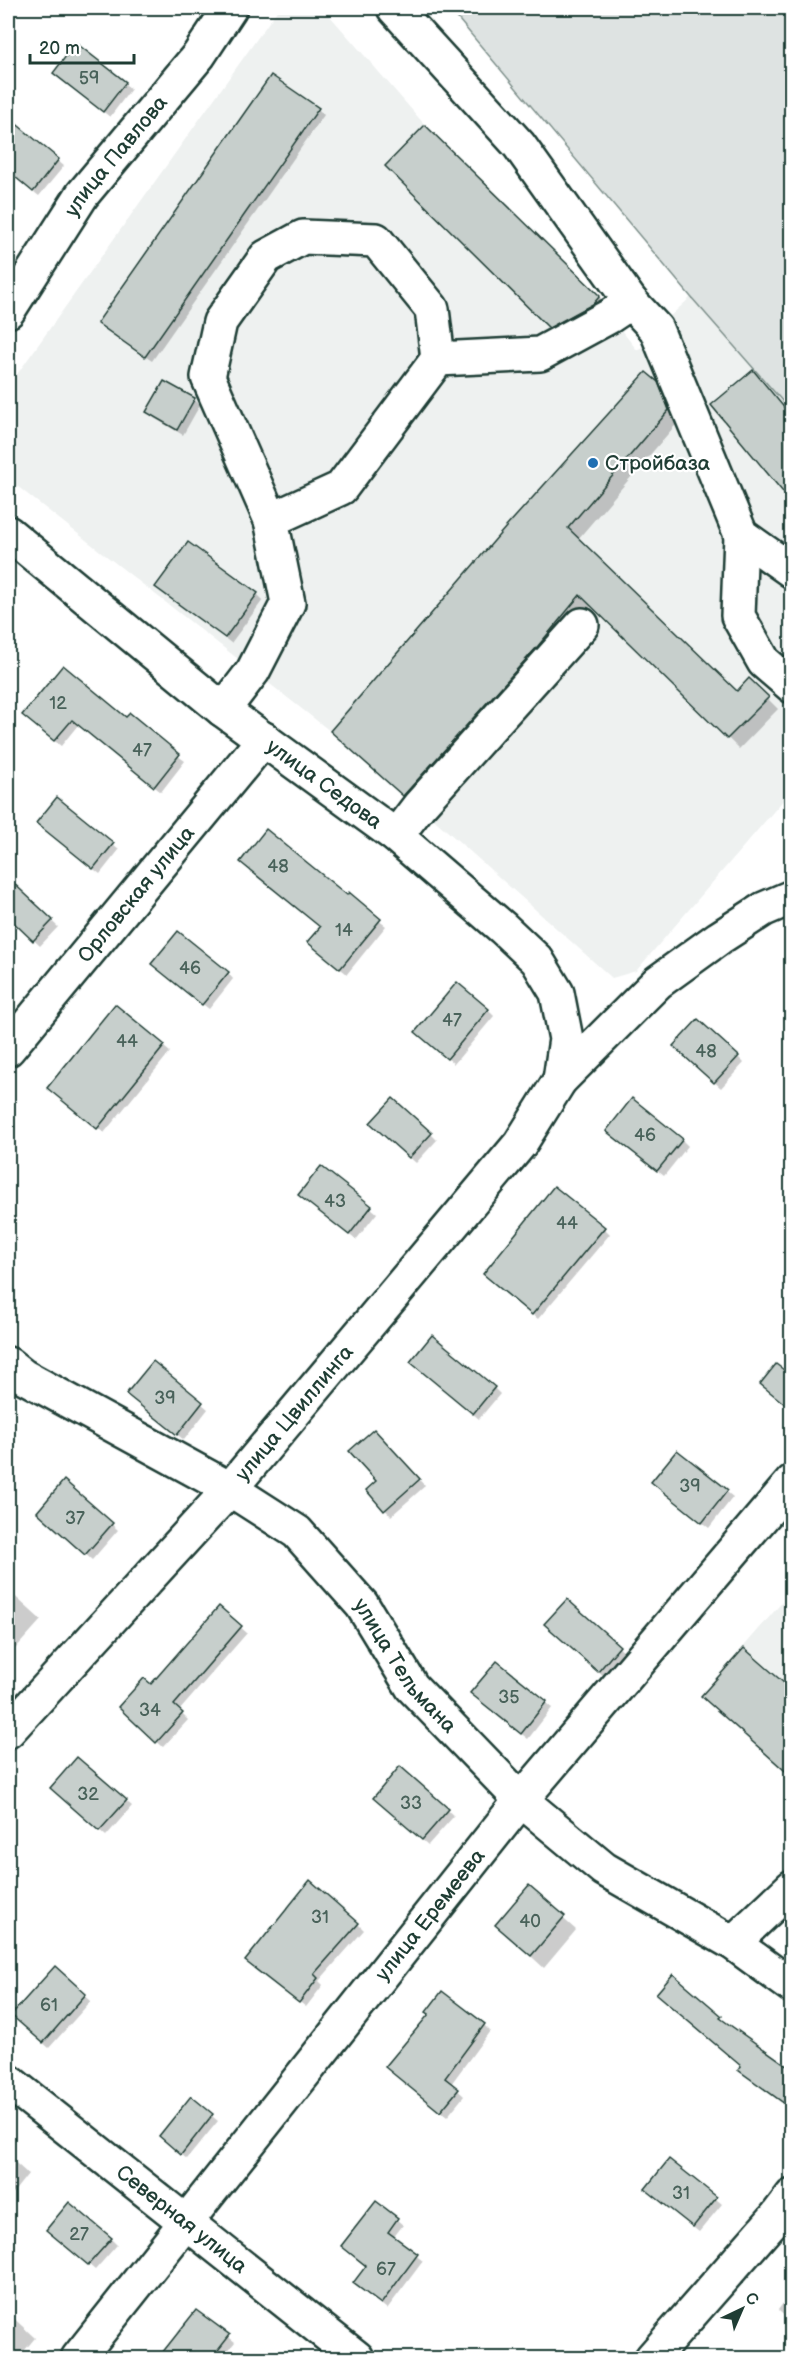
<svg xmlns="http://www.w3.org/2000/svg" width="799" height="2366" viewBox="0 0 799 2366" font-family="'Balsamiq Sans',sans-serif">
  <style>
    .built { fill: #eef1f0 }
    .green { fill: #dee3e2; stroke: #7e908b; stroke-width: 1.5 }
    .shadow { fill: #0003 }
    .building { fill: #c7cfcc; stroke: #1f3d34; stroke-width: 1.5 }
    .lines { fill: none; stroke-linecap: round; stroke-linejoin: round }
    .minor-casing { stroke: #1f3d34; stroke-width: 38 }
    .minor { stroke: #fff; stroke-width: 33 }
    .poi-dot { fill: #1f6fb2; stroke: #fff; stroke-width: 2 }
    .labels { text-anchor: middle; stroke-width: 4.5; stroke-linejoin: round; paint-order: stroke }
    .number-label { font-size: 18px; fill: #49625a }
    .street-label { font-size: 21px; fill: #1f3d34; stroke: #fff }
    .poi-label { font-size: 21px; fill: #1f3d34; stroke: #fff; text-anchor: start }
  </style>
  <rect width="100%" height="100%" fill="#fff"/>
  <filter id="ink" filterUnits="userSpaceOnUse"><feTurbulence type="fractalNoise" baseFrequency=".0167" numOctaves="2"/><feDisplacementMap in="SourceGraphic" scale="12" xChannelSelector="R" yChannelSelector="G"/><feConvolveMatrix kernelMatrix="1 2 1 2 8 2 1 2 1" color-interpolation-filters="sRGB"/></filter>
  <g filter="url(#ink)">
    <g class="built">
      <polygon points="279,8 323,8 425,125 600,296 610,316 637,350 650,342 656,329 691,297 791,411 791,801 786,797 636,971 612,978 419,806 409,800 330,731 8,479 8,387"/>
      <polygon points="791,1592 791,1777 701,1696"/>
    </g>
    <polygon class="green" points="449,8 791,8 791,411 691,297"/>
    <g class="shadow">
      <polygon points="76,45 131,89 110,117 60,78"/>
      <polygon points="318,109 324,115 152,361 105,329"/>
      <polygon points="8,120 64,166 39,196 8,171"/>
      <polygon points="425,127 605,303 556,333 387,166"/>
      <polygon points="657,383 668,395 679,421 578,539 737,693 749,680 778,709 739,749 592,605 549,657 415,805 343,742"/>
      <polygon points="194,399 200,405 183,435 154,418 148,412"/>
      <polygon points="157,587 257,594 263,600 231,643"/>
      <polygon points="126,719 185,761 161,792 78,725 61,746 29,721"/>
      <polygon points="57,799 119,850 100,874 44,829"/>
      <polygon points="19,890 58,927 40,946 8,916 8,902"/>
      <polygon points="347,897 386,926 347,974 315,948"/>
      <polygon points="159,970 228,973 233,979 209,1009"/>
      <polygon points="115,1006 170,1052 104,1133 55,1094"/>
      <polygon points="488,1010 494,1016 454,1064 423,1037"/>
      <polygon points="681,1052 738,1057 744,1063 721,1088"/>
      <polygon points="378,1129 431,1134 437,1140 416,1163"/>
      <polygon points="614,1136 682,1140 688,1146 664,1176"/>
      <polygon points="306,1201 371,1208 377,1213 356,1240"/>
      <polygon points="604,1228 610,1234 538,1319 491,1280"/>
      <polygon points="153,1363 208,1409 184,1440 134,1400"/>
      <polygon points="418,1367 494,1388 500,1394 479,1419"/>
      <polygon points="380,1437 425,1486 391,1516 368,1491 379,1481"/>
      <polygon points="678,1452 733,1497 709,1528 659,1488"/>
      <polygon points="65,1482 118,1530 92,1560 45,1518"/>
      <polygon points="8,1590 41,1620 15,1649 8,1642"/>
      <polygon points="567,1601 625,1653 605,1677 552,1630"/>
      <polygon points="219,1608 247,1633 179,1711 188,1720 163,1747 125,1713"/>
      <polygon points="497,1663 552,1708 528,1739 478,1699"/>
      <polygon points="400,1768 454,1816 428,1845 381,1804"/>
      <polygon points="58,1794 126,1801 132,1806 106,1836"/>
      <polygon points="529,1888 576,1930 544,1968 497,1925"/>
      <polygon points="358,1924 364,1930 319,1981 323,1985 306,2007 247,1961"/>
      <polygon points="55,1968 91,2001 49,2048 19,2021"/>
      <polygon points="673,1976 721,2017 726,2024 792,2071 792,2109 740,2070 742,2067"/>
      <polygon points="484,2025 490,2031 451,2084 464,2096 447,2117 393,2073"/>
      <polygon points="191,2099 218,2121 187,2159 166,2142"/>
      <polygon points="8,2156 28,2174 13,2193 8,2189"/>
      <polygon points="653,2195 716,2199 722,2204 699,2232"/>
      <polygon points="377,2203 403,2225 393,2238 423,2261 387,2309 355,2283 367,2267"/>
      <polygon points="54,2235 111,2239 117,2245 95,2270"/>
      <polygon points="792,2291 792,2323 778,2310"/>
      <polygon points="197,2312 235,2342 222,2358 160,2358"/>
      <polygon points="8,2313 35,2338 19,2357 8,2347"/>
    </g>
    <g class="building">
      <polygon points="76,43 126,82 103,112 53,73"/>
      <polygon points="271,75 319,108 145,357 97,323"/>
      <polygon points="8,117 59,159 33,192 8,171"/>
      <polygon points="425,125 600,296 593,304 549,328 385,166"/>
      <polygon points="753,370 792,417 792,503 711,405"/>
      <polygon points="646,372 658,382 669,410 568,528 737,691 749,678 769,697 727,739 580,595 538,646 403,796 330,731 506,527"/>
      <polygon points="164,381 195,398 177,430 146,412"/>
      <polygon points="188,542 258,593 225,638 155,587"/>
      <polygon points="63,665 126,717 130,713 180,754 154,787 72,720 54,741 22,715"/>
      <polygon points="57,797 114,843 93,869 36,823"/>
      <polygon points="266,829 347,895 349,892 381,919 340,969 307,942 320,927 240,862"/>
      <polygon points="8,878 53,920 33,941 8,917"/>
      <polygon points="178,931 229,972 202,1005 151,964"/>
      <polygon points="457,982 489,1009 447,1059 415,1032"/>
      <polygon points="115,1004 165,1045 97,1129 47,1088"/>
      <polygon points="698,1019 739,1056 714,1083 673,1046"/>
      <polygon points="393,1098 432,1133 409,1158 370,1123"/>
      <polygon points="632,1098 683,1139 657,1171 606,1131"/>
      <polygon points="321,1166 372,1206 349,1235 298,1195"/>
      <polygon points="554,1186 605,1227 532,1315 483,1274"/>
      <polygon points="432,1335 495,1387 473,1414 410,1362"/>
      <polygon points="153,1361 203,1402 177,1435 126,1394"/>
      <polygon points="776,1364 792,1376 792,1410 760,1384"/>
      <polygon points="374,1429 420,1479 384,1511 366,1490 376,1481 349,1451"/>
      <polygon points="677,1450 728,1490 702,1523 651,1482"/>
      <polygon points="64,1480 113,1523 85,1555 37,1512"/>
      <polygon points="567,1599 620,1646 598,1672 544,1624"/>
      <polygon points="219,1606 242,1626 174,1705 183,1713 156,1743 118,1707 144,1678 151,1684"/>
      <polygon points="744,1648 792,1690 792,1777 701,1696"/>
      <polygon points="497,1661 547,1701 521,1734 470,1693"/>
      <polygon points="77,1757 127,1800 99,1831 50,1788"/>
      <polygon points="400,1766 449,1809 422,1840 373,1798"/>
      <polygon points="310,1880 359,1923 314,1974 318,1978 299,2003 245,1961"/>
      <polygon points="529,1885 565,1916 531,1956 495,1925"/>
      <polygon points="55,1966 86,1994 43,2043 11,2015"/>
      <polygon points="673,1974 722,2016 720,2018 792,2069 792,2109 738,2070 741,2066 656,1994"/>
      <polygon points="442,1991 485,2024 445,2078 459,2089 440,2112 385,2067 429,2014 426,2012"/>
      <polygon points="191,2096 213,2114 181,2155 159,2136"/>
      <polygon points="669,2159 717,2197 693,2227 645,2189"/>
      <polygon points="376,2201 398,2218 388,2232 418,2254 381,2304 353,2283 366,2266 341,2246"/>
      <polygon points="69,2202 112,2238 88,2265 46,2230"/>
      <polygon points="196,2310 230,2335 212,2358 158,2358"/>
    </g>
    <g class="lines">
      <defs>
        <g id="minor">
          <polyline points="394,8 519,145 631,302 656,329 741,535 792,571"/>
          <path id="s1" d="M8 311 82 195 199 55 230 8"/>
          <polyline points="271,520 208,377 220,322 266,257 303,237 376,240 432,309 438,359"/>
          <path id="s2" d="M8 533 223 710 396 836 503 928 537 960 557 993 566 1039 560 1080"/>
          <polyline points="741,535 738,616 764,662 792,686"/>
          <polyline points="223,710 253,671 288,603 271,520 341,488 438,359 540,354 610,316 631,302"/>
          <polyline points="396,836 419,806 582,625"/>
          <path id="s3" d="M8 1049 264 739"/>
          <path id="s4" d="M8 1364 23 1376 230 1489 297 1532 362 1605 412 1687 521 1800 604 1869 733 1943 792 1986"/>
          <path id="s5" d="M8 1731 230 1489 520 1144 560 1080 658 982 719 938 764 909 792 897"/>
          <polyline points="733,1943 792,1887"/>
          <path id="s6" d="M8 2081 357 2358"/>
          <path id="s7" d="M78 2358 521 1800 792 1482"/>
          <polyline points="652,2358 776,2217 792,2196"/>
        </g>
      </defs>
      <use href="#minor" class="minor-casing"/>
      <use href="#minor" class="minor"/>
    </g>
  </g>
  <circle class="poi-dot" cx="593" cy="463" r="6"/>
  <g class="labels">
    <g class="number-label">
      <text x="89" y="84">59</text>
      <text x="58" y="709">12</text>
      <text x="142" y="756">47</text>
      <text x="278" y="872">48</text>
      <text x="344" y="936">14</text>
      <text x="190" y="974">46</text>
      <text x="452" y="1026">47</text>
      <text x="127" y="1047">44</text>
      <text x="706" y="1057">48</text>
      <text x="645" y="1141">46</text>
      <text x="335" y="1207">43</text>
      <text x="567" y="1229">44</text>
      <text x="165" y="1404">39</text>
      <text x="690" y="1492">39</text>
      <text x="75" y="1524">37</text>
      <text x="509" y="1703">35</text>
      <text x="150" y="1716">34</text>
      <text x="88" y="1800">32</text>
      <text x="411" y="1809">33</text>
      <text x="320" y="1923">31</text>
      <text x="530" y="1927">40</text>
      <text x="49" y="2011">61</text>
      <text x="681" y="2199">31</text>
      <text x="79" y="2240">27</text>
      <text x="386" y="2275">67</text>
    </g>
    <g class="street-label">
      <text dy="7" stroke="none"><textPath href="#s1" startOffset="189">улица Павлова</textPath></text>
      <text dy="7" stroke="none"><textPath href="#s2" startOffset="404">улица Седова</textPath></text>
      <text dy="7" stroke="none"><textPath href="#s3" startOffset="201">Орловская улица</textPath></text>
      <text dy="7" stroke="none"><textPath href="#s5" startOffset="428">улица Цвиллинга</textPath></text>
      <text dy="7" stroke="none"><textPath href="#s4" startOffset="507">улица Тельмана</textPath></text>
      <text dy="7" stroke="none"><textPath href="#s7" startOffset="566">улица Еремеева</textPath></text>
      <text dy="7" stroke="none"><textPath href="#s6" startOffset="222">Северная улица</textPath></text>
    </g>
    <g class="poi-label">
      <text x="605" y="470">Стройбаза</text>
    </g>
  </g>
  <rect width="799" height="2366" fill="none" stroke="#fff" stroke-width="30"/>
  <rect x="15" y="15" width="769" height="2336" fill="none" stroke="#1f3d34" stroke-width="2" filter="url(#ink)"/>
  <g transform="translate(742 2309) rotate(44)" stroke="#ffffff" stroke-width="4.5" paint-order="stroke">
  <path d="M0-4.5L10 22L0 15L-10 22Z" fill="#1f3d34"/>
  <text y="-9" font-size="16" font-weight="bold" text-anchor="middle" fill="#1f3d34">С</text>
  </g>
  <path d="M30 54v9h104v-9" fill="none" stroke="#1f3d34" stroke-width="3"/>
  <text x="39" y="54" font-size="18" fill="#1f3d34" stroke="#ffffff" stroke-width="4.5" paint-order="stroke">20 m</text>
</svg>
